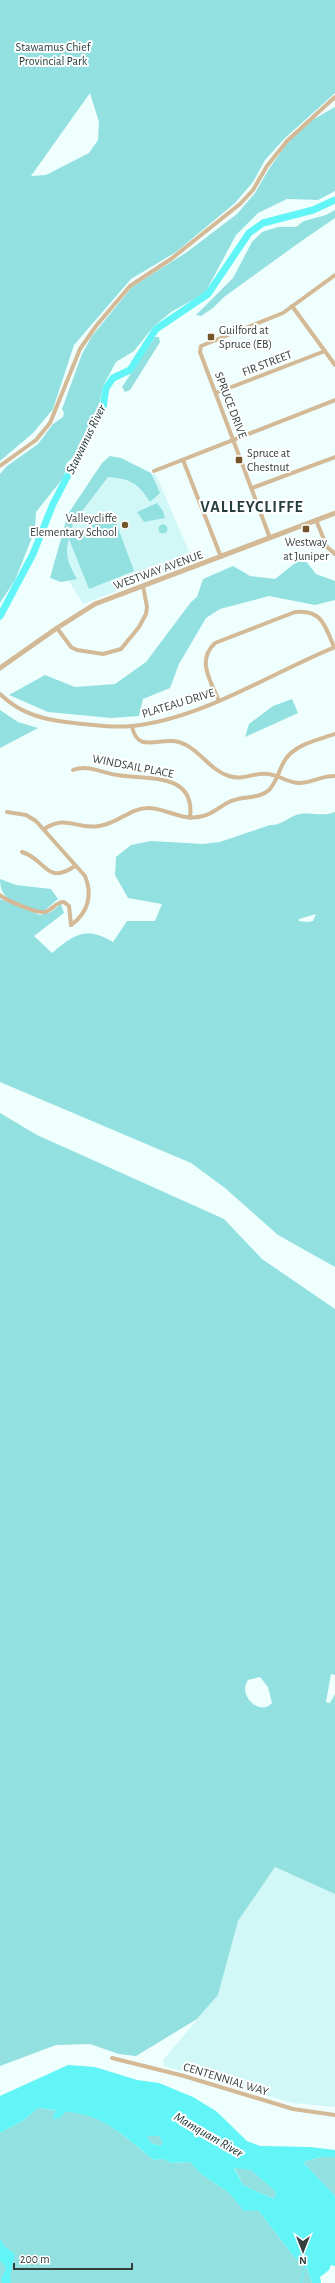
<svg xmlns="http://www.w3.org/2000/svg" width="335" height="2283" viewBox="0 0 335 2283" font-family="'Alegreya Sans',sans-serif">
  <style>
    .built { fill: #d1f8f7 }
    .green { fill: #93e0e0; fill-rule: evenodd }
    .water { fill: #61f5f7; fill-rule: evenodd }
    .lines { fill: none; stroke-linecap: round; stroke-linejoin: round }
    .stream { stroke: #61f5f7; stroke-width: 1 }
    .river { stroke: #61f5f7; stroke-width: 7 }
    .minor { stroke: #d4b996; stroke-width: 4 }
    .tertiary { stroke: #d4b996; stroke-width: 5 }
    .poi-dot { fill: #735529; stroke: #fff; stroke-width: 1.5 }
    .labels { text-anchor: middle; stroke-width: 4; stroke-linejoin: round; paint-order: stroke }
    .park-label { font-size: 12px; fill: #1f3838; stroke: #fff }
    .poi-label { font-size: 12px; fill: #333e3e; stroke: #fff; text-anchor: start }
    .street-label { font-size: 12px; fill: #333e3e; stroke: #fff }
    .water-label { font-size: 13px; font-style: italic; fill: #162f2f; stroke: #fff }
    .district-label { font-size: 16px; font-weight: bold; letter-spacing: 1px; fill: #253d3d; stroke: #fff }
  </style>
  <rect width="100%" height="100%" fill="#eefffe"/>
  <g class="built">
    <polygon points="114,461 156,475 193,561 83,604 66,576 53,564 91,489"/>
    <polygon points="275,1867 335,1894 335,2107 293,2103 164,2066 163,2060 218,1995 238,1921"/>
  </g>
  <g class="green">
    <path d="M0 0H335V93L284 139 265 160 253 182 235 203 176 252 131 279 74 345 53 409 33 433 0 461ZM90 93 99 122 98 140 89 153 46 175 31 176Z"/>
    <polygon points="335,107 335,191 318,200 287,199 258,213 236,235 205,293 171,312 154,326 134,351 116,362 103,386 98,411 80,450 66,464 64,477 36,512 35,530 15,580 0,603 0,474 7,466 38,444 53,424 63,417 64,413 62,409 82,354 92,336 132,287 187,252 237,214 255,193 269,169 288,142 309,122"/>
    <polygon points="335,210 335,218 300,242 224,297 213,308 201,316 196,315 233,278 252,242 262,232 278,227 296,227 304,221 326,215"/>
    <polygon points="155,337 159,337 160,342 130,390 125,392 122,387"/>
    <path d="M110 456 121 458 151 473 160 493 150 502C138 483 131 479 108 477L73 523 71 533 114 517 134 571 89 589 69 539C64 554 69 565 77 579L61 582 50 578 68 514 102 463Z"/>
    <polygon points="157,503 163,511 165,518 144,522 137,512"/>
    <circle cx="163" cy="529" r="4.5"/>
    <polygon points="299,560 305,560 316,574 335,581 335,600 315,605 269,596 220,609 206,618 179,664 170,688 143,699 139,716 111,718 48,712 9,695 45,675 75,687 115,684 146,662 191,602 197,597 203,579 233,566 250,576 275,579"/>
    <polygon points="292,699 298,713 245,737 249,724 273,706"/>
    <polygon points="0,710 18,722 38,728 0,748"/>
    <path d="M335 812V1267L278 1235 225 1188 191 1163 0 1082V899L40 915 51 912 61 904 64 913 34 936 52 953C74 934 87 926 113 942L127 921H155L162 904 128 898 115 875 116 857 131 845 151 841 203 844 220 842 270 825C282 826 289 816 300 814 312 812 324 817 335 812ZM316 914 313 921 307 922 299 921V919Z"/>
    <path d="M0 879 16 885 51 889 58 899 44 911H39C19 903 0 903 0 879Z"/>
    <path d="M0 1113 37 1135 224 1219 262 1259 335 1309V1675L331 1674 326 1702 330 1703 335 1694V1894L275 1867 238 1921 218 1995 197 2019 136 2056 119 2054 90 2044 56 2045 0 2066ZM260 1677 268 1687 272 1703C260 1717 237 1695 248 1680Z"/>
    <path d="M38 2108 56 2110 52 2119C56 2116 61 2113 66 2112 97 2108 132 2143 154 2160L163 2159 171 2163 190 2162 200 2173 229 2193 244 2210H258L295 2258 307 2268 312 2283H0V2133L24 2120Z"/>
    <polygon points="146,2136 159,2136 164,2142 161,2146 151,2143"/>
    <polygon points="321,2157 335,2157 335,2196 303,2162"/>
    <polygon points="234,2167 251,2170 276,2192 274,2199 243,2185"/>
  </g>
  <g class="water">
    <path d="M68 2065 95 2067 137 2080 159 2083 193 2097 216 2111 247 2141 260 2146 310 2147 335 2150V2157H321L303 2162 335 2196V2266L331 2265 329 2270 320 2277 321 2283H312L307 2268 295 2258 258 2210 244 2211 229 2193 200 2173 190 2162 171 2163 163 2159 154 2160C127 2139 102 2112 65 2112L60 2118 52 2119 56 2110 38 2108 24 2120 0 2133V2096ZM147 2136H159L163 2142 161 2146 151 2143ZM234 2168 251 2170 276 2192 274 2199 243 2185Z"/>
    <polygon points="0,2238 4,2246 15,2254 10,2277 11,2283 2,2283 1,2280 6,2268 0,2260"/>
  </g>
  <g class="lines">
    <polyline class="stream" points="301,2283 305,2266"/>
    <polyline class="river" points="0,616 33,554 53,504 103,408 106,388 113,378 130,370 156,329 208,294 249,233 263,223 313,210 335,200"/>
    <g class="minor">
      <polyline points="292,306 335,365"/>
      <polyline points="216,393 325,351"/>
      <polyline points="183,460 221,557"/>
      <polyline points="0,466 36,440 50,423 80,349 96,326 130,286 171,259 240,204 253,190 267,166 287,141 335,97"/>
      <polyline points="154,471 335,400"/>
      <polyline points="252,488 335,457"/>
      <polyline points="316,520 327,547 335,554"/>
      <polyline points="270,538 200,352 201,346 283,313 335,275"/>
      <polyline points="57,628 71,647 77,650 103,654 121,649 139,627 146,614 147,607 143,586"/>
      <path d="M0 694C21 715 46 720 74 723 93 725 113 728 132 726 202 719 271 673 335 647"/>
      <path d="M219 701C211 681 196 661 215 643L295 612C322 609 325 626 334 647"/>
      <path d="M132 726C137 755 161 736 179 742 199 748 209 770 229 776 243 781 254 772 268 774 279 775 288 783 299 783 312 783 323 775 335 776"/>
      <path d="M73 770C88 764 102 773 117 775 148 780 196 772 190 818"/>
      <path d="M7 812 26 815 36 821 85 876C93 895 88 913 71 925"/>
      <path d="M44 829C67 814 76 830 99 826 118 824 130 807 150 808 168 809 183 822 203 816 213 814 220 806 229 802 242 795 258 800 269 790 277 782 279 769 285 760 295 744 318 740 335 734"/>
      <path d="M22 852C46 859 46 886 75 866"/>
      <path d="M0 895C5 900 38 914 45 912 53 910 55 902 64 902L69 906 71 925"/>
      <polyline points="112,2058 184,2076 293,2109 335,2115"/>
    </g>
    <polyline class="tertiary" points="0,668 57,628 95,604 335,513"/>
  </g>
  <g class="poi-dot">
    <rect x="207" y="333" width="8" height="8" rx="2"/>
    <rect x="235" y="456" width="8" height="8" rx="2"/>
    <circle cx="125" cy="525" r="4"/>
    <rect x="302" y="525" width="8" height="8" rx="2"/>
  </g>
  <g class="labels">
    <g class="park-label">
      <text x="53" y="51">Stawamus Chief<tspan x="53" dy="14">Provincial Park</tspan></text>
    </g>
    <g class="poi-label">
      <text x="219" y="334">Guilford at<tspan x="219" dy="14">Spruce (EB)</tspan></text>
      <text x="247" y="457">Spruce at<tspan x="247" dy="14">Chestnut</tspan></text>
      <text x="117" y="522" text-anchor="end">Valleycliffe<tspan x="117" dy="14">Elementary School</tspan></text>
      <text x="306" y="546" text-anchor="middle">Westway<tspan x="306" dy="14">at Juniper</tspan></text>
    </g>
    <g class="street-label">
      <text transform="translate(267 363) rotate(-21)" y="4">FIR STREET</text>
      <text transform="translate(231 405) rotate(69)" y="4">SPRUCE DRIVE</text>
      <text transform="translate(158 570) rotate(-20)" y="4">WESTWAY AVENUE</text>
      <text transform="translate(178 703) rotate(-17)" y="4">PLATEAU DRIVE</text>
      <text transform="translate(133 766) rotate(11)" y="4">WINDSAIL PLACE</text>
      <text transform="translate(226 2079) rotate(17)" y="4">CENTENNIAL WAY</text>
    </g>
    <g class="water-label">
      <text transform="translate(85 439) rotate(-64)" y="5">Stawamus River</text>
      <text transform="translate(209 2134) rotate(30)" y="5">Mamquam River</text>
    </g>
    <g class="district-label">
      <text x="252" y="512">VALLEYCLIFFE</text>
    </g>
  </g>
  <g transform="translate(303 2251) rotate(180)" stroke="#ffffff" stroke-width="3" paint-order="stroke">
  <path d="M0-3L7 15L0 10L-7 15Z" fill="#333e3e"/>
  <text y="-6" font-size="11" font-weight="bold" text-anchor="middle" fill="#333e3e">N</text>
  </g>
  <path d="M14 2263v6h118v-6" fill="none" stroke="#333e3e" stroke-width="2"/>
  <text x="20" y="2263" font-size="12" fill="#333e3e" stroke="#ffffff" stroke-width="3" paint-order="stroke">200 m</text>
</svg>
